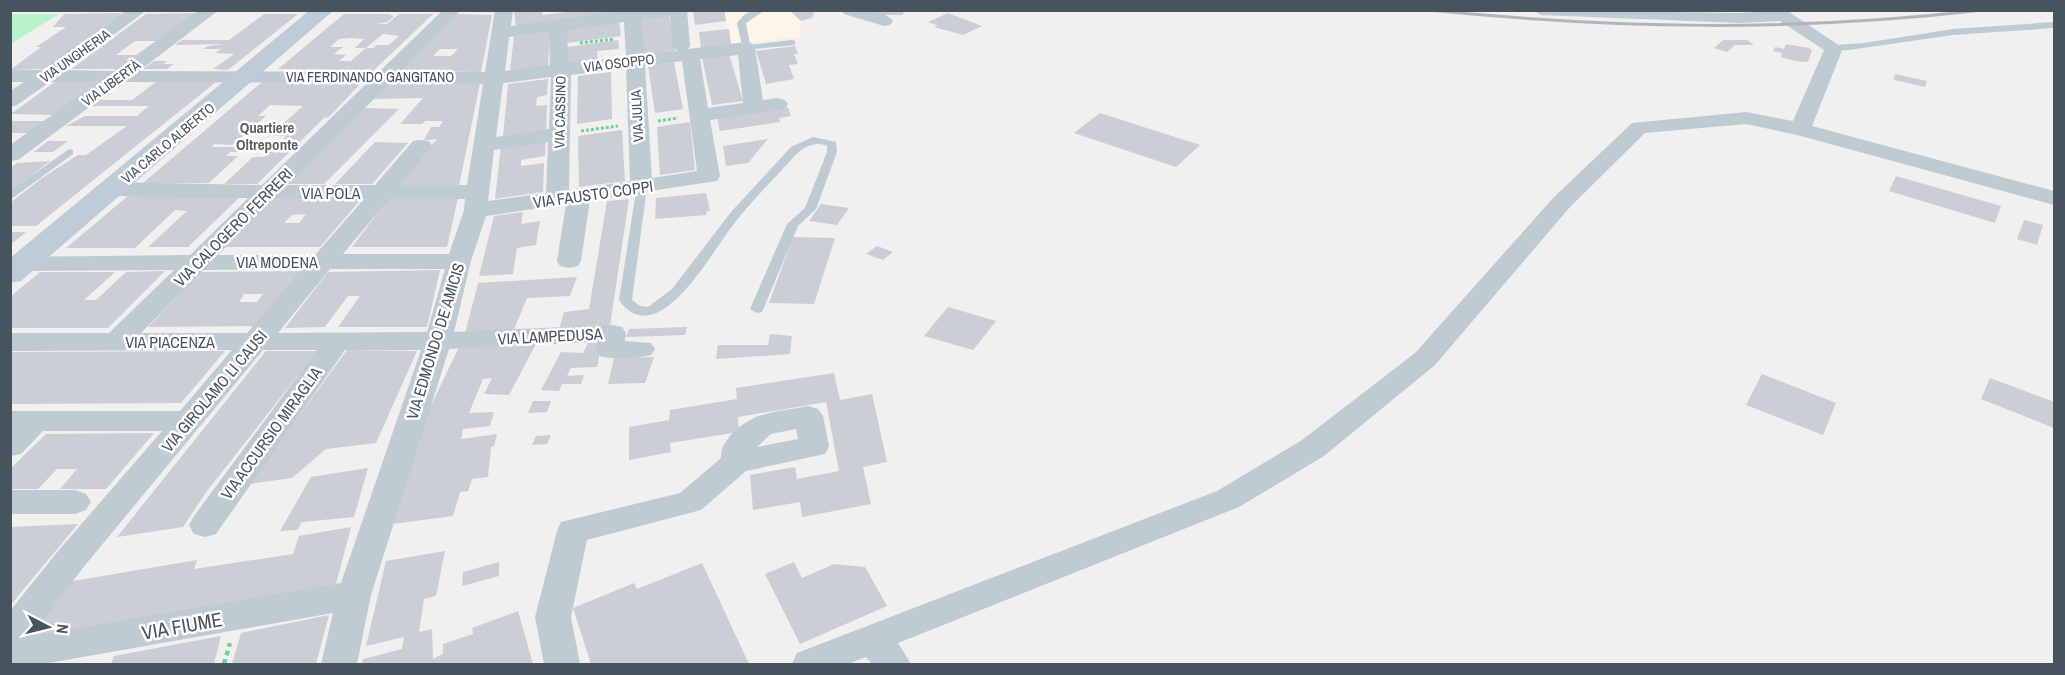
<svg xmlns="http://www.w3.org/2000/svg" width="2065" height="675" viewBox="0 0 2065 675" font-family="'Archivo Narrow',sans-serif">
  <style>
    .commercial { fill: #fdf5e7 }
    .green { fill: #baf2cc }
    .building { fill: #cbced4; fill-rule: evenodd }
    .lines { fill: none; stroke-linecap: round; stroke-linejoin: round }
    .path-far1 { stroke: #70d29b; stroke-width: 3; stroke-dasharray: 3 2; stroke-linecap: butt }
    .path { stroke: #70d29b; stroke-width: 4.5; stroke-dasharray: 5 4; stroke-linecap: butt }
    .lane { fill: #becbd2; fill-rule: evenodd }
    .street { fill: #becbd2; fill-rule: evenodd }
    .secondary { fill: #beccd7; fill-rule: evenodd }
    .rail { stroke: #b1b5ba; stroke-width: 3 }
    .labels { text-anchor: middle; stroke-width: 5; stroke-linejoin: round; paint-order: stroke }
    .far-street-label { font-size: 14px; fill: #46545e; stroke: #fff }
    .far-neighbourhood-label { font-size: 15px; font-weight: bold; fill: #5b6064; stroke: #fff }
    .street-label { font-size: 16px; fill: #46545e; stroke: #fff }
    .near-street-label { font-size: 20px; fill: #46545e; stroke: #fff }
  </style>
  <rect width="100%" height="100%" fill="#f2efef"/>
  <polygon class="commercial" points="724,11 789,11 801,21 800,37 731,44"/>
  <polygon class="green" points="11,14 59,14 11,44"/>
  <g class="building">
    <polygon points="514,10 543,10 542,15 585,10 627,10 516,28"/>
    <polygon points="693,10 724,10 726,21 695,25"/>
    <polygon points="789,10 815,10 812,18 801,21"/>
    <polygon points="877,10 904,10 903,15 876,15"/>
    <polygon points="122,13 45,69 10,70 41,47 36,47 66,27 53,27 64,14"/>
    <polygon points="197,13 159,41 135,41 116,55 137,55 118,69 71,69 146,14"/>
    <polygon points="948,13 982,26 963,35 934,27 938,26 928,22"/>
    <polygon points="264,14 298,14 228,70 213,69 234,54 215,53 221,49 203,49 208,46 224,44 175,45 182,40 229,40"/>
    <path d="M344 14H388L394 16 387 22 377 24H387L399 14H433L373 71 278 69ZM383 34 399 36 389 45H377L373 48H366L351 61H339L346 55 334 54 343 47H330L339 39 351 38 364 39 355 48H366Z"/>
    <path d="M457 14 492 15 481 72 402 71ZM440 49H458L451 56H433Z"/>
    <polygon points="669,15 675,51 643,55 640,18"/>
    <polygon points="619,22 621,36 567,43 567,29"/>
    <polygon points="729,29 731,44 701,48 699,32"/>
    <polygon points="550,32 548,66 510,71 514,36"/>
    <polygon points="618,40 619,49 597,51 598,60 567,64 567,47"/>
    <polygon points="1723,40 1747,40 1754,45 1735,45 1727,52 1714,48"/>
    <polygon points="1786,44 1809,48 1812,50 1808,62 1795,61 1781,57 1782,53 1773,51 1775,47 1784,49"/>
    <polygon points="795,46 798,54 794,54 798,64 789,65 794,79 766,84 756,51"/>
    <polygon points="729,54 743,101 712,105 702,58"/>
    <polygon points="154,61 167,61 163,64 174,64 167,69 143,69"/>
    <polygon points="674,62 683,109 655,113 648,66"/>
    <polygon points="611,72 612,119 577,124 578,76"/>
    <polygon points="1895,74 1927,81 1925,87 1894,80"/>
    <polygon points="548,79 547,95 537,97 536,106 547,105 546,132 503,137 508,84"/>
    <polygon points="56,81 101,82 54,115 11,114"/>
    <polygon points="156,82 216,82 36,226 10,226 10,203 42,178 78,155 86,155 127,126 66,126 85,116 137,116 149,106 91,106 100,100 132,100"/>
    <polygon points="262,82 361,83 328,118 325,117 257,184 224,184 253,157 264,157 286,136 269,136 303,106 270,105 258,116 266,116 232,145 214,144 211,147 248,147 242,152 230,152 226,156 238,156 209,183 143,183"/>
    <polygon points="389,83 480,83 459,186 398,186 437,139 424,140 431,127 439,127 443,121 425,121 422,124 400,124 423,98 374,99"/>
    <polygon points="788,107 791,116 779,118 780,122 720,131 717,118"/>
    <polygon points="364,108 399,109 324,184 287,184"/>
    <polygon points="1100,113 1200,145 1176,167 1074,133"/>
    <polygon points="10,121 46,121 29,133 10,133"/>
    <polygon points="690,122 695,170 660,175 657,127"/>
    <polygon points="622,130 625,181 579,187 578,136"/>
    <polygon points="546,139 545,156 521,160 521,166 544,163 543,192 495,199 501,145"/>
    <polygon points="768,139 748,163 726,166 723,146"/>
    <polygon points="48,141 68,141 53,152 34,152"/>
    <polygon points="375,142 408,143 372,184 335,184"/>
    <polygon points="50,161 10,192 10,168 17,163"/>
    <polygon points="1896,176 2001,206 1995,223 1889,191"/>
    <polygon points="706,193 710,211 706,211 707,215 655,219 656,198"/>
    <polygon points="129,195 241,196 188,247 148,247 187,211 175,210 135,248 66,248"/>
    <path d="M272 198H362L320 247H224ZM306 214 299 223H284L292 215Z"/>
    <polygon points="458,198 447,247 352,247 388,199"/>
    <polygon points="629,199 610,326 559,330 564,312 589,309 607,201"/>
    <polygon points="821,204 849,208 837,225 809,221"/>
    <polygon points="523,212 521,224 540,221 536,245 517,248 513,274 479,276 494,216"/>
    <polygon points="2024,220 2043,225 2037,245 2017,239"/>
    <polygon points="10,232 26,232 10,245"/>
    <polygon points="793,237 835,238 814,304 769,303"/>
    <polygon points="877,246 893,252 883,260 866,254"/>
    <polygon points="440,270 427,327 338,327 360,296 348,296 325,327 285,328 328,272"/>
    <polygon points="165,271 108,328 10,328 10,297 40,272 115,272 84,300 96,300 126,272"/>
    <path d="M302 271 256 326 148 327 200 272ZM244 294H263L257 302H239Z"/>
    <polygon points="577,277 570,296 527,298 513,332 465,334 478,283"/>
    <polygon points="948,307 996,321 973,350 924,336"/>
    <polygon points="687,327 685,335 626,337 629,329"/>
    <polygon points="770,334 792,336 790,354 716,359 718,345 768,345"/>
    <polygon points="538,340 509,395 484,394 492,378 483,379 469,413 494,412 490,426 463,429 461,439 497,434 494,446 491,447 488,477 472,479 468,491 460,492 453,516 393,524 426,416 460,345"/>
    <polygon points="588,343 602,343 597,367 571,368 567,376 584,375 581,384 562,384 559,391 541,390 561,352 583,353"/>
    <polygon points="347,350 417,351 376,443 326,449 292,478 249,484"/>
    <polygon points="225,351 181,403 10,404 10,352"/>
    <polygon points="266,351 317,351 207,491 183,527 117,537"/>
    <polygon points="654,357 645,383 608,384 614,358"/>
    <polygon points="834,373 840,400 872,394 887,462 863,467 871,504 802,517 800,502 753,510 750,475 795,467 797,479 839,471 826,402 738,417 739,432 670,443 671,452 629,460 629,427 669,420 670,410 737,399 736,388"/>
    <polygon points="1762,374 1836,403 1823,435 1746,405"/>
    <polygon points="1990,378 2054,402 2054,428 1981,399"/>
    <polygon points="533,401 551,401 547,412 528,413"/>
    <polygon points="154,433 106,489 60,489 77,469 57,469 38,489 10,489 10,469 46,434"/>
    <polygon points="551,435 547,444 532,445 536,436"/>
    <polygon points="368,468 354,517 302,522 297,530 280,531 311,477"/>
    <polygon points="78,524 23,590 10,606 10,527"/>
    <polygon points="351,527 336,584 28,640 73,581 197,560 194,569 293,554 299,536"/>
    <polygon points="445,551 436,596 424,599 419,632 432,629 433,659 443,654 443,644 473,634 472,628 518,611 533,664 362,664 363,659 402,649 404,637 366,646 386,561"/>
    <polygon points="499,562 499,576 462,586 463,572"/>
    <polygon points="794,562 802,578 834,564 865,567 887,606 800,644 765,574"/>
    <polygon points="702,563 749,664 591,664 573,608 634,583 637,589"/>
    <polygon points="329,615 316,664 232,664 241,633"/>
    <polygon points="221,636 214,664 111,664 114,656"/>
  </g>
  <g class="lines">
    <g class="path-far1">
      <polyline points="580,43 614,39"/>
      <polyline points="658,121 678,118"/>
      <polyline points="581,131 618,126"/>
    </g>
    <polyline class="path" points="224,664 230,643"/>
    <g class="lane">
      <polygon points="753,10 765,10 746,23 750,45 792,40 795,41 795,45 743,50 737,23 744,15"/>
      <polygon points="2054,22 2054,28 1953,35 1849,50 1834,51 1829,48 1834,45 1864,43 1953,29"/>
      <path d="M813 137 836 142 837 152 816 209 798 226 762 312 757 313 750 309 787 224 805 208 827 152V146C807 138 794 157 782 170 765 188 748 205 733 225 713 250 657 355 619 300L637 185 641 184 647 187 632 300 640 306 648 307 672 289 731 212 791 147Z"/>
      <polygon points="69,149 73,150 73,154 10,200 10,191"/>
    </g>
    <g class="street">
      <path d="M127 10H147L66 70 114 71 199 10H219L139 71 379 72 443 10H461L401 72H485L495 10H513L511 26 627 10H687L690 46 688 49 746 42 753 44 755 48 763 100 778 98 785 100 788 104 785 108 778 110 710 120 720 176 717 181 590 200 581 261 578 266 569 268 560 266 557 261 566 204 486 216 471 261 454 332 613 325 622 327 626 333 625 341 651 343 655 349 651 355C635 359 616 360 600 356L596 350 598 342 449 349 371 595 357 664H321L333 613 43 664H10V611L58 551 162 431H43L21 454 10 456V411H180L232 350 10 351V333H109L174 270 10 271V257L190 255 248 198 112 196 104 194 101 189 104 184 112 182 262 185 367 83 123 82 18 160 10 161V145L98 82H50L17 105 10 107V91L24 82H10V70H41ZM670 16 672 46 677 51 644 54 642 19ZM624 22 626 57 568 63 567 30ZM549 32 550 65 505 71 509 37ZM738 55 743 103 708 108 700 59ZM682 61 697 171 652 178 645 66ZM626 68 630 181 569 190 571 75ZM551 77 549 129 496 137 503 83ZM390 83 483 84 467 185H400L432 146 429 141 421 140 413 141 375 185H288ZM548 142 546 193 488 201 494 150ZM274 199H364L315 255H218ZM389 199H465L464 210 449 254H343ZM302 269 247 333H141L203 270ZM330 269H445L427 332 278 333ZM263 350H317L194 516 189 525 194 534 205 537 216 534 345 350H421L341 583 32 636 82 569Z"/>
      <path d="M842 10C857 10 883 8 893 21L890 25 884 26 844 14Z"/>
      <polygon points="1533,10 1740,13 1786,10 1843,48 1812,126 2054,191 2054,205 1797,135 1746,124 1645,133 1570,207 1435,365 1324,456 1239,507 898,643 911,664 872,664 866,657 848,664 792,664 797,653 1217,491 1302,440 1415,353 1554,197 1632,123 1746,112 1793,121 1824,50 1780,21 1740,23 1541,15"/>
      <path d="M808 406 818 409 823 416 829 446 825 454 746 471 701 510 587 540 571 617 580 664H544L535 617 557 531 561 522 680 493 721 458C720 442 738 426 752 419 767 411 791 410 808 406ZM796 429 798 439 757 447 771 434Z"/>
      <polygon points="10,490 75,490 86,494 91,502 86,510 75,514 10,514"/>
    </g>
    <polygon class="secondary" points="310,10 334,10 21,281 10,283 10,258"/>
    <path class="rail" d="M1429 10C1619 29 1793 32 1983 10"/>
  </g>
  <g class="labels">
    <g class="far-street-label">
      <text transform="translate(75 56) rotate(-35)" y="5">VIA UNGHERIA</text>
      <text transform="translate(619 63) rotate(-7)" y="5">VIA OSOPPO</text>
      <text x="370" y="82">VIA FERDINANDO GANGITANO</text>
      <text transform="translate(111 83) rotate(-36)" y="5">VIA LIBERTÀ</text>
      <text transform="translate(560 112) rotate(-89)" y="5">VIA CASSINO</text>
      <text transform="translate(637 116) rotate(-93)" y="5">VIA JULIA</text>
      <text transform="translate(168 143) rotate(-40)" y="5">VIA CARLO ALBERTO</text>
    </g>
    <g class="far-neighbourhood-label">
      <text x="267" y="133">Quartiere<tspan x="267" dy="17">Oltreponte</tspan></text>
    </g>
    <g class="street-label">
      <text x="331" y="199">VIA POLA</text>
      <text transform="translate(593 194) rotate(-8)" y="6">VIA FAUSTO COPPI</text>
      <text transform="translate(233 227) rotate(-45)" y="6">VIA CALOGERO FERRERI</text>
      <text x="277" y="268">VIA MODENA</text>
      <text transform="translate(550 336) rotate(-3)" y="6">VIA LAMPEDUSA</text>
      <text transform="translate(435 341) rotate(-73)" y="6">VIA EDMONDO DE AMICIS</text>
      <text x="170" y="348">VIA PIACENZA</text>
      <text transform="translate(214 391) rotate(-50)" y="6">VIA GIROLAMO LI CAUSI</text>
      <text transform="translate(271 433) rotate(-54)" y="6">VIA ACCURSIO MIRAGLIA</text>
    </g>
    <g class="near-street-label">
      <text transform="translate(182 626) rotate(-10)" y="7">VIA FIUME</text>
    </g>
  </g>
  <rect width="2065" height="675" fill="none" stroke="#46545e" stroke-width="24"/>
  <g transform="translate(48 627) rotate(97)" stroke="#ffffff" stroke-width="4.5" paint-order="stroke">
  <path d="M0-4.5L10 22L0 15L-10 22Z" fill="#46545e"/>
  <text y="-9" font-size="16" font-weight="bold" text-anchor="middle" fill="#46545e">N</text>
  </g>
</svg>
